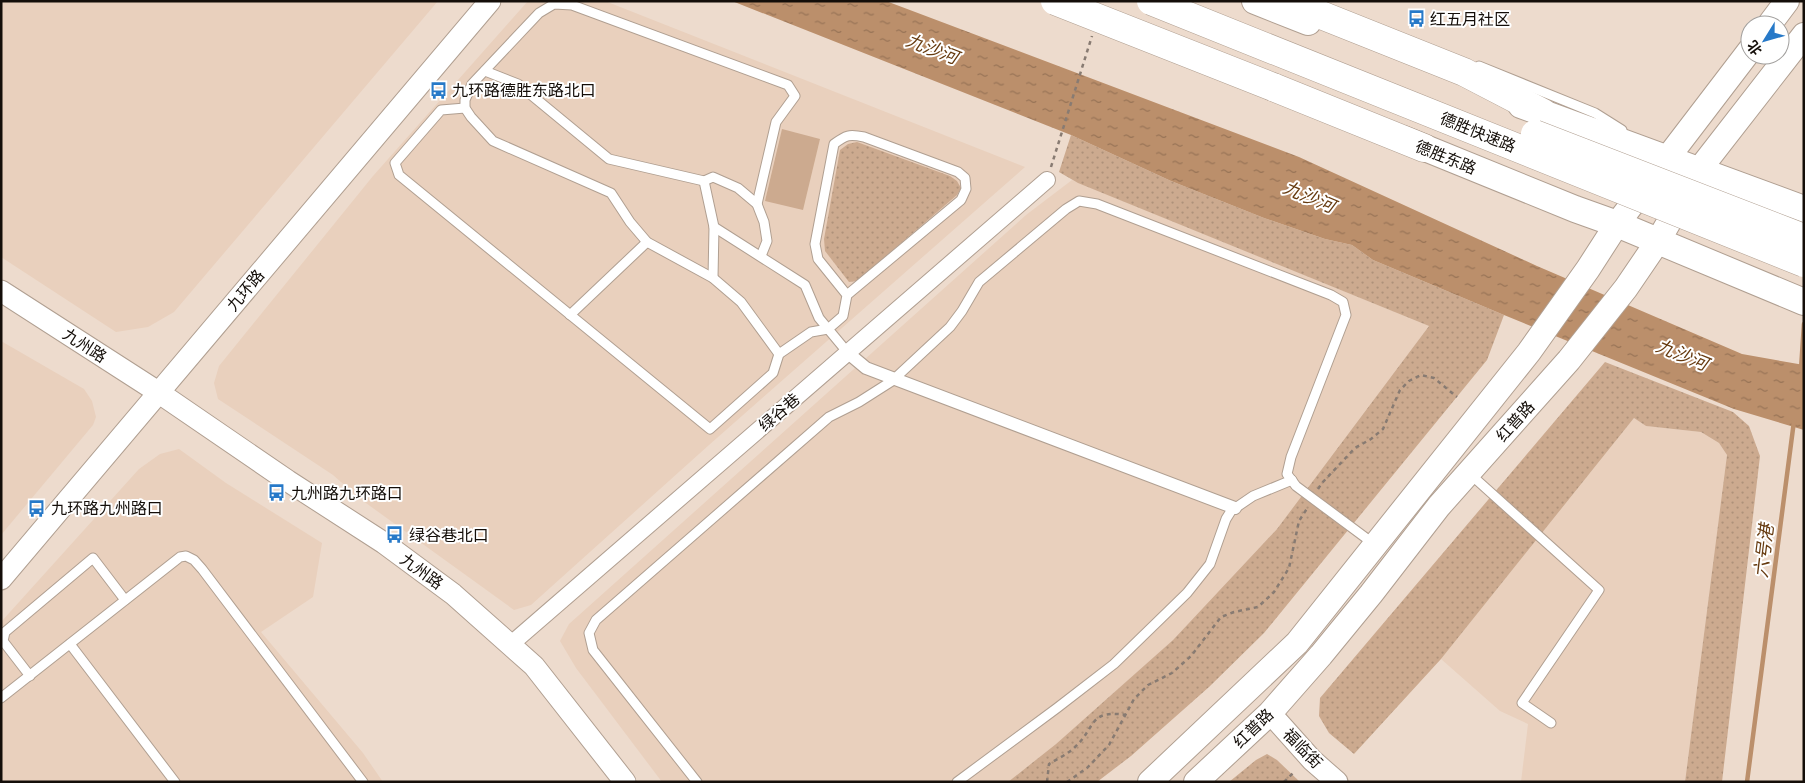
<svg xmlns="http://www.w3.org/2000/svg" width="1805" height="783" viewBox="0 0 1805 783" font-family="Karla,'Noto Sans SC',sans-serif">
  <style>
    .built { fill: #e9d0bd }
    .grass { fill: url(#grass-dots) }
    .garden { fill: #ccaa8f }
    .water { fill: url(#water-ripples) }
    .lines { fill: none; stroke-linecap: round; stroke-linejoin: round }
    .stream { stroke: #bb8f6b; stroke-width: 4.5 }
    .service-casing { stroke: #b09f91; stroke-width: 11 }
    .pedestrian-casing { stroke: #b09f91; stroke-width: 14 }
    .minor-casing { stroke: #b09f91; stroke-width: 18 }
    .tertiary-casing { stroke: #b09f91; stroke-width: 23 }
    .secondary-casing { stroke: #b09f91; stroke-width: 26 }
    .primary-casing { stroke: #b09f91; stroke-width: 28 }
    .trunk-casing { stroke: #b09f91; stroke-width: 29 }
    .path { stroke: #887b72; stroke-width: 2.5; stroke-dasharray: 4 4; stroke-linecap: butt }
    .service { stroke: #fff; stroke-width: 9 }
    .pedestrian { stroke: #fff; stroke-width: 12 }
    .minor { stroke: #fff; stroke-width: 16 }
    .tertiary { stroke: #fff; stroke-width: 21 }
    .secondary { stroke: #fff; stroke-width: 24 }
    .primary { stroke: #fff; stroke-width: 26 }
    .trunk { stroke: #fff; stroke-width: 28 }
    .trunk-bridge-casing { stroke: #b09f91; stroke-width: 29; stroke-linecap: butt }
    .trunk-bridge { stroke: #fff; stroke-width: 28 }
    .labels { text-anchor: middle; stroke-width: 4; stroke-linejoin: round; paint-order: stroke }
    .poi-label { font-size: 16px; fill: #140e09; stroke: #fff; text-anchor: start }
    .street-label { font-size: 16px; fill: #140e09; stroke: #fff }
    .water-label { font-size: 18px; font-style: italic; fill: #663a0f; stroke: #fff }
  </style>
  <defs>
    <pattern id="grass-dots" width="8" height="8" patternUnits="userSpaceOnUse" patternTransform="scale(1.25)"><rect width="8" height="8" fill="#ccaa8f"/><path d="M2 2h.1M6 6h.1" fill="none" stroke="#ae917a" stroke-width="1.8" stroke-linecap="round"/></pattern>
    <pattern id="water-ripples" width="26" height="14" patternUnits="userSpaceOnUse" patternTransform="scale(1.25)"><rect width="26" height="14" fill="#bb8f6b"/><path d="M2 4q2-2 4 0t4 0M15 11q2-2 4 0t4 0" fill="none" stroke="#977356"/></pattern>
  </defs>
  <rect width="100%" height="100%" fill="#eddbcd"/>
  <g class="built">
    <polygon points="1,1 438,1 174,312 148,327 116,332 1,257"/>
    <polygon points="528,1 605,1 1025,167 709,445 531,605 514,610 359,498 333,475 218,399 214,383 219,366 373,176"/>
    <polygon points="1072,180 1429,326 1277,529 1173,640 1056,744 1008,782 662,782 576,668 560,641 569,624 1026,215"/>
    <polygon points="1,341 84,389 92,401 96,417 93,425 1,535"/>
    <polygon points="1634,418 1646,426 1701,432 1719,443 1727,455 1685,782 1521,782 1528,724 1500,711 1441,659"/>
    <polygon points="179,449 226,483 322,543 313,597 261,632 363,753 383,782 1,782 1,622 139,469 160,454"/>
  </g>
  <g class="grass">
    <polygon points="1071,135 1171,181 1264,218 1325,239 1352,245 1373,260 1504,315 1487,360 1264,633 1209,687 1131,756 1097,782 1008,782 1056,744 1173,640 1277,529 1429,326 1078,183 1059,172"/>
    <polygon points="857,142 950,176 957,181 961,188 957,195 857,281 849,282 825,251 824,239 840,150 848,144"/>
    <polygon points="1605,362 1733,412 1749,426 1760,456 1722,782 1685,782 1727,455 1719,443 1701,432 1646,426 1634,418 1441,659 1354,754 1329,733 1319,716 1320,698"/>
    <polygon points="1267,754 1277,760 1300,782 1229,782 1256,760"/>
  </g>
  <polygon class="garden" points="782,129 820,139 803,210 765,201"/>
  <polygon class="water" points="732,1 886,1 1299,157 1537,266 1742,354 1804,365 1804,430 1734,409 1504,315 1373,260 1352,245 1325,239 1264,218 1171,181 1071,135"/>
  <g class="lines">
    <g class="stream">
      <polyline points="1801,369 1804,324"/>
      <polyline points="1747,782 1794,421"/>
    </g>
    <defs>
      <g id="service">
        <polyline points="1479,66 1595,113 1622,130"/>
        <polyline points="485,71 518,84 609,159 704,181 713,177 738,188 757,204 764,222 767,241 761,256"/>
        <path d="M465 108 441 110 395 163 399 175 710 429 773 373 779 354 811 332 828 329 843 316 847 295 818 259 815 244 834 144C846 135 849 134 864 137L958 172 965 178 966 189 961 200 847 295"/>
        <polyline points="704,181 714,227 713,278"/>
        <polyline points="757,204 776,122 795,96 788,85 572,5 554,4 539,13 472,84 465,100 465,108 471,117 493,141 611,193 630,222 647,242 713,278 741,302 779,354"/>
        <polyline points="714,227 805,285 819,318 848,353"/>
        <polyline points="570,315 647,242"/>
        <polyline points="1469,473 1599,590 1522,703 1551,723"/>
        <polyline points="70,644 175,782"/>
        <polyline points="30,676 3,641 5,632 93,558 125,600"/>
        <polyline points="1,698 180,557 186,556 194,560 202,569 363,782"/>
        <polyline points="697,782 593,650 589,633 596,620 829,417 859,402 892,381 950,327 962,311 979,282 1066,209 1079,201 1097,204 1331,295 1343,302 1346,315 1291,457 1287,474 1296,486 1374,544"/>
        <polyline points="957,782 1057,708 1114,664 1187,593 1210,564 1226,519 1231,511 1253,496 1292,480"/>
      </g>
      <polyline id="pedestrian" points="848,353 866,368 1235,508"/>
      <polyline id="minor" points="510,645 1047,180"/>
      <g id="tertiary">
        <polyline points="1,291 158,392 288,481 384,543 453,594 534,666 625,782"/>
        <polyline points="1,579 490,1"/>
        <polyline points="1270,713 1312,760 1337,782"/>
      </g>
      <g id="secondary">
        <polyline points="1769,25 1787,1"/>
        <polyline points="1150,782 1297,643 1529,352 1588,269 1617,224 1750,50"/>
        <polyline points="1196,782 1270,713 1321,655 1371,594 1439,506 1569,360 1626,288 1658,241 1699,170 1804,35"/>
      </g>
      <g id="primary">
        <polyline points="1255,1 1308,22"/>
        <polyline points="1521,105 1804,209"/>
        <polyline points="1403,139 1575,209 1617,224 1804,302"/>
      </g>
      <g id="trunk">
        <polyline points="1286,1 1464,72 1543,113"/>
        <polyline points="1273,87 1424,148"/>
      </g>
    </defs>
    <use href="#service" class="service-casing"/>
    <use href="#pedestrian" class="pedestrian-casing"/>
    <use href="#minor" class="minor-casing"/>
    <use href="#tertiary" class="tertiary-casing"/>
    <use href="#secondary" class="secondary-casing"/>
    <use href="#primary" class="primary-casing"/>
    <use href="#trunk" class="trunk-casing"/>
    <g class="path">
      <polyline points="1051,167 1092,36"/>
      <polyline points="1318,489 1322,483 1355,448 1371,439 1383,429 1400,390 1409,381 1421,375 1434,378 1457,397"/>
      <path d="M1047 782 1049 764C1057 759 1068 754 1075 747 1096 728 1088 709 1126 715"/>
      <polyline points="1067,782 1087,768 1109,745 1134,699 1148,685 1172,673 1191,656 1221,617 1234,612 1258,607 1274,592 1289,568 1299,521 1308,507"/>
      <polyline points="1284,782 1294,772"/>
    </g>
    <use href="#service" class="service"/>
    <use href="#pedestrian" class="pedestrian"/>
    <use href="#minor" class="minor"/>
    <use href="#tertiary" class="tertiary"/>
    <use href="#secondary" class="secondary"/>
    <use href="#primary" class="primary"/>
    <use href="#trunk" class="trunk"/>
    <defs>
      <g id="trunk-bridge">
        <polyline points="1055,1 1273,87"/>
        <polyline points="1151,1 1804,263"/>
        <polyline points="1535,134 1804,238"/>
      </g>
    </defs>
    <use href="#trunk-bridge" class="trunk-bridge-casing"/>
    <use href="#trunk-bridge" class="trunk-bridge"/>
  </g>
  <defs>
    <symbol id="bus-bare" viewBox="-9 -9 18 18"><path d="M-5-6H5V4H4V6H2V4H-2V6H-4V4H-5ZM-3.5-4V0h7V-4ZM-3.5 1.2v1.5H-2V1.2ZM2 1.2v1.5H3.5V1.2Z" fill="#2779c8" stroke="#fff" stroke-width="2.5" paint-order="stroke"/></symbol>
  </defs>
  <g fill-rule="evenodd">
    <use href="#bus-bare" x="1404" y="6" width="25" height="25"/>
    <use href="#bus-bare" x="426" y="78" width="25" height="25"/>
    <use href="#bus-bare" x="264" y="480" width="25" height="25"/>
    <use href="#bus-bare" x="24" y="496" width="25" height="25"/>
    <use href="#bus-bare" x="382" y="522" width="25" height="25"/>
  </g>
  <g class="labels">
    <g class="poi-label">
      <text x="1430" y="25">红五月社区</text>
      <text x="452" y="96">九环路德胜东路北口</text>
      <text x="291" y="499">九州路九环路口</text>
      <text x="51" y="514">九环路九州路口</text>
      <text x="409" y="541">绿谷巷北口</text>
    </g>
    <g class="street-label">
      <text transform="translate(1478 132) rotate(22)" y="6">德胜快速路</text>
      <text transform="translate(1446 157) rotate(22)" y="6">德胜东路</text>
      <text transform="translate(245 290) rotate(-50)" y="6">九环路</text>
      <text transform="translate(85 345) rotate(33)" y="6">九州路</text>
      <text transform="translate(779 412) rotate(-41)" y="6">绿谷巷</text>
      <text transform="translate(1515 421) rotate(-48)" y="6">红普路</text>
      <text transform="translate(422 571) rotate(36)" y="6">九州路</text>
      <text transform="translate(1253 728) rotate(-44)" y="6">红普路</text>
      <text transform="translate(1303 748) rotate(46)" y="6">福临街</text>
    </g>
    <g class="water-label">
      <text transform="translate(932 49) rotate(21)" y="6">九沙河</text>
      <text transform="translate(1309 197) rotate(23)" y="6">九沙河</text>
      <text transform="translate(1682 355) rotate(22)" y="6">九沙河</text>
      <text transform="translate(1764 551) rotate(-83)" y="6">六号港</text>
    </g>
  </g>
  <rect width="1805" height="783" fill="none" stroke="#140e09" stroke-width="5"/>
  <g transform="translate(1765 40) rotate(233)"><circle r="24" fill="#ffffff" stroke="#a19f9d"/>
  <path d="M0-4L9 19L0 12L-9 19Z" fill="#2779c8"/>
  <text y="-8" font-size="14" font-weight="bold" text-anchor="middle" fill="#140e09">北</text>
  </g>
</svg>
